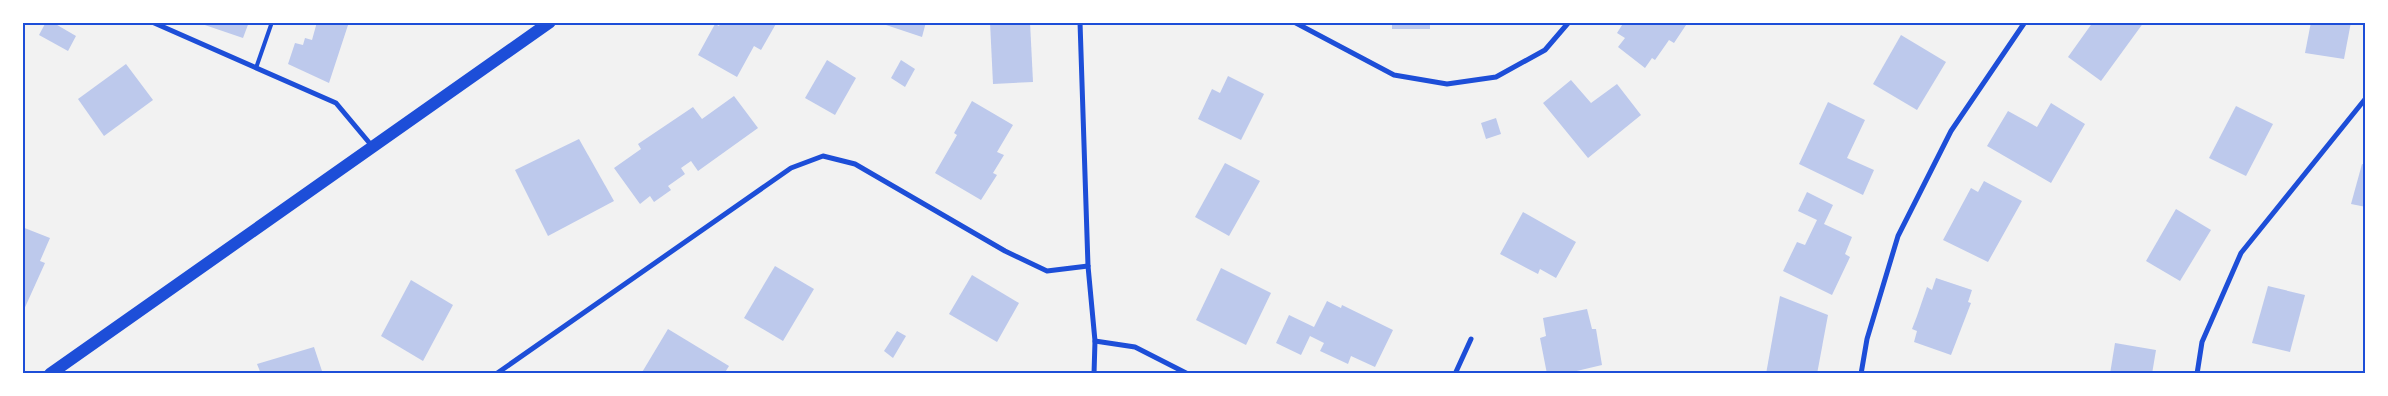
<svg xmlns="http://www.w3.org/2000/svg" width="2388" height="396" viewBox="0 0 2388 396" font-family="'Golos Text',sans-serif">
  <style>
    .building { fill: #bdc9ec }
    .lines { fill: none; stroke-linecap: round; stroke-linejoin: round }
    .service { stroke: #1d4ed8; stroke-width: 4 }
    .minor { stroke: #1d4ed8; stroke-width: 5 }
    .primary { stroke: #1d4ed8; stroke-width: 12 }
    .neatline { fill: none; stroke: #1d4ed8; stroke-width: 2 }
  </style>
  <rect width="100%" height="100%" fill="#f2f2f2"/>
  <g class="building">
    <polygon points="46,22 52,22 76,36 68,51 39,35"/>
    <polygon points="196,22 249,22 243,38"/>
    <polygon points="317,22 349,22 329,83 288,64 295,43 303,45 305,38 312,40"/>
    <polygon points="721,22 777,22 761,50 754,46 737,77 698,55 715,24 719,26"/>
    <polygon points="877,22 926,22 922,37"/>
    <polygon points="990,22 1030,22 1033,82 993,84"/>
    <rect x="1392" y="22" width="38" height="7"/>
    <polygon points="1624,22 1688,22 1674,43 1669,40 1655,60 1652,58 1645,68 1618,47 1625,38 1617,33"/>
    <polygon points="2093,22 2144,22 2101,81 2068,57"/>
    <polygon points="2311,22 2351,22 2344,59 2305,53"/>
    <polygon points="1901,35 1946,62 1917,110 1873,84"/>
    <polygon points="827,60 856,78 835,115 805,98"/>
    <polygon points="901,60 915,69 905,87 891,78"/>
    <polygon points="126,64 153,100 104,136 78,99"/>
    <polygon points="1228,76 1264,94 1241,140 1198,119 1212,89 1220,93"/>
    <polygon points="1571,80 1591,103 1617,84 1641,115 1588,158 1543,103"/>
    <polygon points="734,96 758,128 698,171 691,161 681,168 685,174 668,186 671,190 654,202 650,196 640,204 614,168 641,149 638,144 693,107 702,119"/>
    <polygon points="972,101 1013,125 997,152 1004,155 993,173 997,175 981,200 935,173 957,135 954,133"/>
    <polygon points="1828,102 1865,120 1847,158 1874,170 1863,195 1799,164"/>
    <polygon points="2051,103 2085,124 2051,183 1987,146 2008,111 2037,127"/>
    <polygon points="2236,106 2273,124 2246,176 2209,158"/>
    <polygon points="1496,118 1501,134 1486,139 1481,123"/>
    <polygon points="579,139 614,201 548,236 515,170"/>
    <polygon points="1225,163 1260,181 1229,236 1195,217"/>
    <polygon points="2362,164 2366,165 2366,207 2351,204"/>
    <polygon points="1984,181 2022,201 1988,262 1943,240 1971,188 1978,192"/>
    <polygon points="1807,192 1833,205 1824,224 1852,237 1845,254 1850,257 1832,295 1783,271 1797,242 1805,245 1817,220 1798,211"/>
    <polygon points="2176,209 2211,230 2180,281 2146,261"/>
    <polygon points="1523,212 1576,242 1556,278 1540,269 1538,274 1500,254"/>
    <polygon points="22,227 50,238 40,261 45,263 22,314"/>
    <polygon points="775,266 814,289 783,341 744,318"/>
    <polygon points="1221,268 1271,293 1246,345 1196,320"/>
    <polygon points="972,275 1019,303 997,342 949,314"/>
    <polygon points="1936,278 1972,290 1968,302 1971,303 1951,355 1914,342 1917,331 1912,329 1917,316 1927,287 1932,290"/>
    <polygon points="411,280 453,305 423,361 381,336"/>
    <polygon points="2268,286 2305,295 2290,352 2252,343"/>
    <polygon points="1780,296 1828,315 1817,374 1766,374"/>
    <polygon points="1327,301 1341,308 1342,305 1393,330 1375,367 1351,356 1348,364 1320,351 1324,343 1310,336 1301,355 1276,343 1289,315 1314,327"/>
    <polygon points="1587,309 1592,329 1596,329 1602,365 1564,374 1547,374 1540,338 1546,336 1543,318"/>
    <polygon points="668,329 729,366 724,374 641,374"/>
    <polygon points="897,331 906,336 893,358 884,351"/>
    <polygon points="2115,343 2156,350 2152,374 2110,374"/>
    <polygon points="314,347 323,374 261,374 257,364"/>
  </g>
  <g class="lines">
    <polyline class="service" points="256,68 272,22"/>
    <g class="minor">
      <polyline points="152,22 336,103 372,146"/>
      <polyline points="1080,22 1088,266 1095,341 1094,374"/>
      <polyline points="1294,22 1394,75 1447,84 1496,77 1545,50 1569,22"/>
      <polyline points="1095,341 1135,347 1188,374"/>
      <polyline points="496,374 791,168 823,156 855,164 1005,251 1047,271 1088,266"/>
      <polyline points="1455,374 1471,339"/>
      <polyline points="1861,374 1867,339 1898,236 1951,131 2025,22"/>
      <polyline points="2197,374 2202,342 2241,253 2366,98"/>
    </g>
    <polyline class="primary" points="50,374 550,22"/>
  </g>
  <rect width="2388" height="396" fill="none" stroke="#ffffff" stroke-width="48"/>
  <rect x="24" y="24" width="2340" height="348" class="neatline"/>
</svg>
